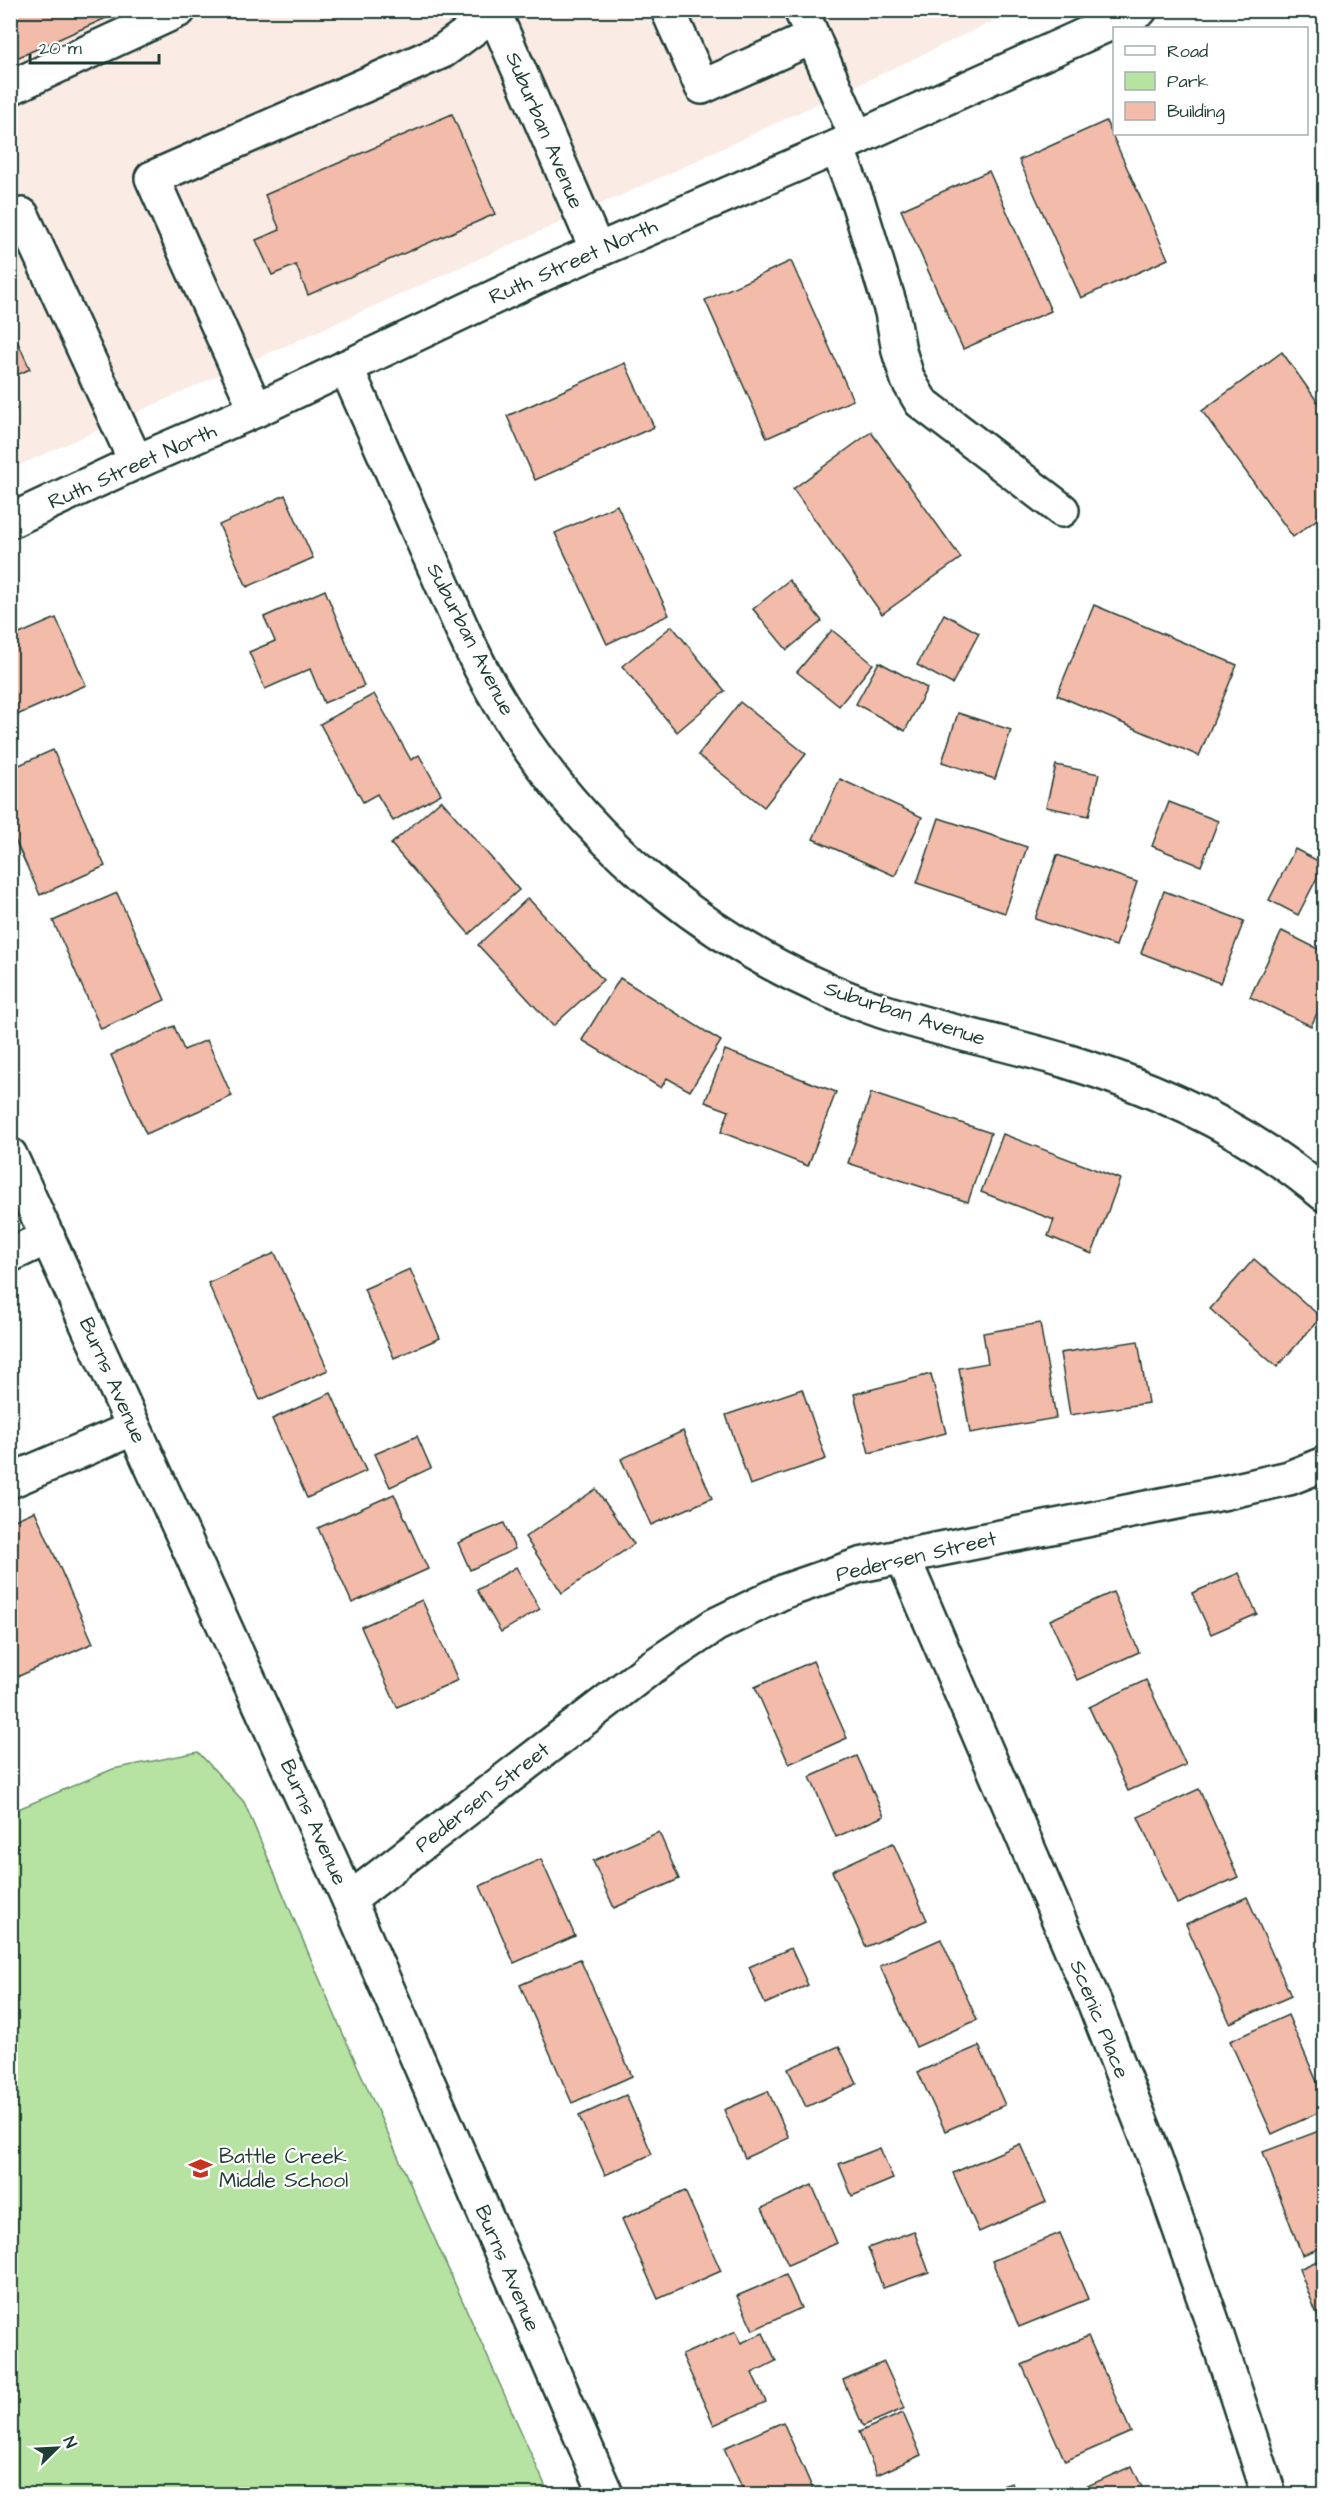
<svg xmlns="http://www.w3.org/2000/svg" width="1335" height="2505" viewBox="0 0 1335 2505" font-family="'Architects Daughter',sans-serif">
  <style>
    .built { fill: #fbebe5 }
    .green { fill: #b6e3a1; stroke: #6a906a; stroke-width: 1.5 }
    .building { fill: #f3bba9; stroke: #1f3d34; stroke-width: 1.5 }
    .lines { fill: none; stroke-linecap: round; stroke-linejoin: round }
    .minor-casing { stroke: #1f3d34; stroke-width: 38 }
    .minor { stroke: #fff; stroke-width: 33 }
    .labels { text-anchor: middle; stroke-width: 4.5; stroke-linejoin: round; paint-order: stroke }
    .street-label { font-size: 21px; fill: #1f3d34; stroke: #fff }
    .poi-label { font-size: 21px; fill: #1f3d34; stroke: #fff; text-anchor: start }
  </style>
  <rect width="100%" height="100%" fill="#fff"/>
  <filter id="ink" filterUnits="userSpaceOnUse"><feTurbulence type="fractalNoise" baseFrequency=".0167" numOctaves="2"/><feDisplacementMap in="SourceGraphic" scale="12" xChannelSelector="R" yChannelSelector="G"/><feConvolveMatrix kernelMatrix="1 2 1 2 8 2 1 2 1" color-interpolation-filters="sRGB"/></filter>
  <g filter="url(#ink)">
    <polygon class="built" points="10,11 1015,11 657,179 11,469"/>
    <polygon class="green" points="198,1752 244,1802 340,2027 549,2494 11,2494 11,1812 113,1769"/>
    <g class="building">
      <polygon points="10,10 124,10 10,61"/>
      <polygon points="452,114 495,214 308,295 296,265 272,275 256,240 280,230 265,195"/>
      <polygon points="1106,121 1168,259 1081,298 1019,160"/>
      <polygon points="989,171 1051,311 963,349 901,210"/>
      <polygon points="791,261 853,400 767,438 705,300"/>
      <polygon points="10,325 30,369 10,378"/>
      <polygon points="1282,352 1324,411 1324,514 1293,537 1202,411"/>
      <polygon points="625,363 654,427 535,480 507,416"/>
      <polygon points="10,397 16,409 10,411"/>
      <polygon points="871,432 961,558 882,614 793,489"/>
      <polygon points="285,495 313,558 247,587 219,525"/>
      <polygon points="617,505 669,615 607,644 555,533"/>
      <polygon points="789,580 822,621 787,650 753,609"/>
      <polygon points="325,590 364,686 324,703 310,669 265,689 249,652 275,641 264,617"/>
      <polygon points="1094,605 1237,665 1199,756 1057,695"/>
      <polygon points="944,614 979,633 952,684 917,665"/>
      <polygon points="56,618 86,685 10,718 10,638"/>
      <polygon points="672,626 725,691 677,732 622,666"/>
      <polygon points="832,630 873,664 839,706 797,672"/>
      <polygon points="879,662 927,688 905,731 856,704"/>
      <polygon points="374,694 411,760 419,755 441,794 393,821 377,794 363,802 320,724"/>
      <polygon points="740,702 806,754 764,807 698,755"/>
      <polygon points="958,713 1011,730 995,779 942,762"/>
      <polygon points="53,750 105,866 40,895 10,829 10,769"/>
      <polygon points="1056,765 1099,774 1089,816 1046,807"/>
      <polygon points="840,779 922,817 895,876 813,839"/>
      <polygon points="441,800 519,890 469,934 391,844"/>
      <polygon points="1169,802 1218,821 1201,866 1152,846"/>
      <polygon points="939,818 1027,847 1005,913 917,883"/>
      <polygon points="1295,849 1324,864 1298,915 1269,900"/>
      <polygon points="1057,855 1137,882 1116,946 1035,919"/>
      <polygon points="1164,891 1244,921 1220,983 1141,953"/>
      <polygon points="117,893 165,1000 101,1029 53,921"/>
      <polygon points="528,898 603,980 553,1026 478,945"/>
      <polygon points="1282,931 1324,952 1324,999 1311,1026 1250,997"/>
      <polygon points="620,978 721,1041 690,1091 667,1078 661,1088 582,1040"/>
      <polygon points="174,1026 184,1050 207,1040 232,1096 146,1134 111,1055"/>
      <polygon points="725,1050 836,1092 808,1166 721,1132 729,1111 705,1102"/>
      <polygon points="871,1093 991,1133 968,1202 848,1163"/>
      <polygon points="1003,1134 1120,1179 1092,1254 1048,1236 1054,1220 981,1192"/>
      <polygon points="275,1253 328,1370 260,1400 208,1283"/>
      <polygon points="1254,1259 1321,1317 1277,1367 1210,1309"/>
      <polygon points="410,1269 440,1338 394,1358 364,1289"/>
      <polygon points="1040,1323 1056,1418 970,1433 959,1368 988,1363 983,1333"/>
      <polygon points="1138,1341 1148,1403 1070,1415 1060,1353"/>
      <polygon points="931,1374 946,1433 869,1453 854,1394"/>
      <polygon points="802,1389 826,1459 750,1485 726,1415"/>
      <polygon points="331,1393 366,1471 307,1498 272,1419"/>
      <polygon points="683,1431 712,1498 651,1525 621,1459"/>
      <polygon points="417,1436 431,1468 390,1487 375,1454"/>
      <polygon points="596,1489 634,1544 562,1593 525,1537"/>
      <polygon points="394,1494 428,1569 352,1603 318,1528"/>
      <polygon points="35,1511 93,1643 10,1680 10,1522"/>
      <polygon points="504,1523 515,1549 470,1570 458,1543"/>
      <polygon points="516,1567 540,1609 501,1632 477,1590"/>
      <polygon points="1239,1573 1257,1614 1211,1634 1192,1593"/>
      <polygon points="1113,1592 1139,1652 1077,1680 1050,1620"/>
      <polygon points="422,1600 458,1680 397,1707 361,1627"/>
      <polygon points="813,1661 847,1738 789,1764 755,1687"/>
      <polygon points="1146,1680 1186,1765 1128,1791 1089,1707"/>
      <polygon points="857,1756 884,1816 836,1837 810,1777"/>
      <polygon points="1199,1789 1238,1877 1177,1904 1138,1817"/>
      <polygon points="659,1832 679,1879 614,1908 593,1861"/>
      <polygon points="893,1843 927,1920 866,1947 832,1871"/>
      <polygon points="541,1859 575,1936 514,1963 480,1886"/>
      <polygon points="1247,1897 1291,1996 1230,2023 1186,1924"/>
      <polygon points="941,1939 977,2020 916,2047 880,1966"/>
      <polygon points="791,1948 808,1985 765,2004 749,1967"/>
      <polygon points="580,1959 632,2076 572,2103 520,1985"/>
      <polygon points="1288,2015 1324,2098 1324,2110 1272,2134 1230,2041"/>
      <polygon points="839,2046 857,2084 806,2107 788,2069"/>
      <polygon points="979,2046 1005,2105 945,2131 918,2072"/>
      <polygon points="768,2091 789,2138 745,2158 724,2110"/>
      <polygon points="626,2095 652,2154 605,2175 579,2116"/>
      <polygon points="1324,2129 1324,2247 1302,2255 1263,2152"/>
      <polygon points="1020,2144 1046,2202 979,2232 953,2173"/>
      <polygon points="880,2148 893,2179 852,2196 839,2164"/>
      <polygon points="812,2185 837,2243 788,2265 762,2208"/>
      <polygon points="685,2191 721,2271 658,2299 622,2219"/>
      <polygon points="914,2231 929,2272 883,2288 868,2248"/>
      <polygon points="1060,2233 1088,2299 1019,2327 992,2261"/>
      <polygon points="1324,2258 1324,2332 1299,2269"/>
      <polygon points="786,2275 801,2308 753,2330 737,2296"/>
      <polygon points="736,2331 741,2343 763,2333 776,2361 752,2373 766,2402 714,2425 682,2355"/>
      <polygon points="1088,2336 1131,2432 1065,2461 1022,2365"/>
      <polygon points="884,2362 905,2408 863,2426 843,2380"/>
      <polygon points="903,2413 921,2455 877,2475 859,2432"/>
      <polygon points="783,2422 815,2494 745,2494 724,2448"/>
      <polygon points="1132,2466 1145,2494 1075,2494 1074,2492"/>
      <polygon points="1012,2483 1016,2494 977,2494"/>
    </g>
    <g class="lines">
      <defs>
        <g id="minor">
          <polyline points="493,10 597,250"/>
          <polyline points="668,10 702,87 813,37"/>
          <polyline points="801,10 857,138"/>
          <polyline points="10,88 179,10"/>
          <polyline points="837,147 859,205 892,312 899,351 908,380 921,402 1062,510"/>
          <polyline points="22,215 136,462"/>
          <path d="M346 367C375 433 405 500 434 566 455 611 473 659 499 701 585 847 722 957 882 1011 943 1031 1006 1043 1066 1061 1159 1089 1250 1131 1324 1194"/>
          <polyline points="256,410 152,178 443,51 499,10"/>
          <polyline points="10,521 136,462 256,410 543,274 837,147 1140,10"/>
          <polyline points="10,1155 349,1900 606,2494"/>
          <polyline points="10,1255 48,1237"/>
          <polyline points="10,1481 134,1428"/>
          <polyline points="902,1555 1095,2004 1155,2158 1212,2321 1269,2494"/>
          <polyline points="349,1900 649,1669 715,1625 785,1591 860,1565 1227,1492 1289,1478 1324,1464"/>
        </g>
      </defs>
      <use href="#minor" class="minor-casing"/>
      <use href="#minor" class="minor"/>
    </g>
  </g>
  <defs>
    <symbol id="school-bare" viewBox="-9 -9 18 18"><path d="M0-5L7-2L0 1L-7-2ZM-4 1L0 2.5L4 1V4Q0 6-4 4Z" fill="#c8321e" stroke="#fff" stroke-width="2.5" paint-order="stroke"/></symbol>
  </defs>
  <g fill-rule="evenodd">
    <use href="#school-bare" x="184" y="2152" width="33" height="33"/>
  </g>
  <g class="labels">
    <g class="street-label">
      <text transform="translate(545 130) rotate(67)" y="7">Suburban Avenue</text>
      <text transform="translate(573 261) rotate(-24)" y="7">Ruth Street North</text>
      <text transform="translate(132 466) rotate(-24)" y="7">Ruth Street North</text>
      <text transform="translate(471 639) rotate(63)" y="7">Suburban Avenue</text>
      <text transform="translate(905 1013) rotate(18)" y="7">Suburban Avenue</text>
      <text transform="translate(113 1380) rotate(66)" y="7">Burns Avenue</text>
      <text transform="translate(916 1556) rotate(-13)" y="7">Pedersen Street</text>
      <text transform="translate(482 1797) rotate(-38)" y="7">Pedersen Street</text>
      <text transform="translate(314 1822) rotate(66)" y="7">Burns Avenue</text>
      <text transform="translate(1100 2019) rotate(68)" y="7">Scenic Place</text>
      <text transform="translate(508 2268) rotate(67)" y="7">Burns Avenue</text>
    </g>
    <g class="poi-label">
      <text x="219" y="2163">Battle Creek<tspan x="219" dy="24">Middle School</tspan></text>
    </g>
  </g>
  <rect width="1335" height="2505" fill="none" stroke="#fff" stroke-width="36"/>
  <rect x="18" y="18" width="1299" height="2469" fill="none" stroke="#1f3d34" stroke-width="2" filter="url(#ink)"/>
  <rect x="1113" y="27" width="195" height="108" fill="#ffffff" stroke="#a5b1ae" stroke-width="1.5"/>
  <rect x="1125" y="46" width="30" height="9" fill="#ffffff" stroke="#a5b1ae" stroke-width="1.5"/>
  <text x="1167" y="57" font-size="18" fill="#1f3d34">Road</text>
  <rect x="1125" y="72" width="30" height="18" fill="#b6e3a1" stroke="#a5b1ae" stroke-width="1.5"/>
  <text x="1167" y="87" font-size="18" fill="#1f3d34">Park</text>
  <rect x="1125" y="102" width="30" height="18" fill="#f3bba9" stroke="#a5b1ae" stroke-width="1.5"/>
  <text x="1167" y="117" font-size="18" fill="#1f3d34">Building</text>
  <g transform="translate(57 2448) rotate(66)" stroke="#ffffff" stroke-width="4.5" paint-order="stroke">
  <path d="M0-4.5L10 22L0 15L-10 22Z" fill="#1f3d34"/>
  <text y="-9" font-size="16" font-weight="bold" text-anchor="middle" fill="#1f3d34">N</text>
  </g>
  <path d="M30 54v9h129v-9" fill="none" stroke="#1f3d34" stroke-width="3"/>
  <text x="39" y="54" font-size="18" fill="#1f3d34" stroke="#ffffff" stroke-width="4.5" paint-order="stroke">20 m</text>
</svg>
